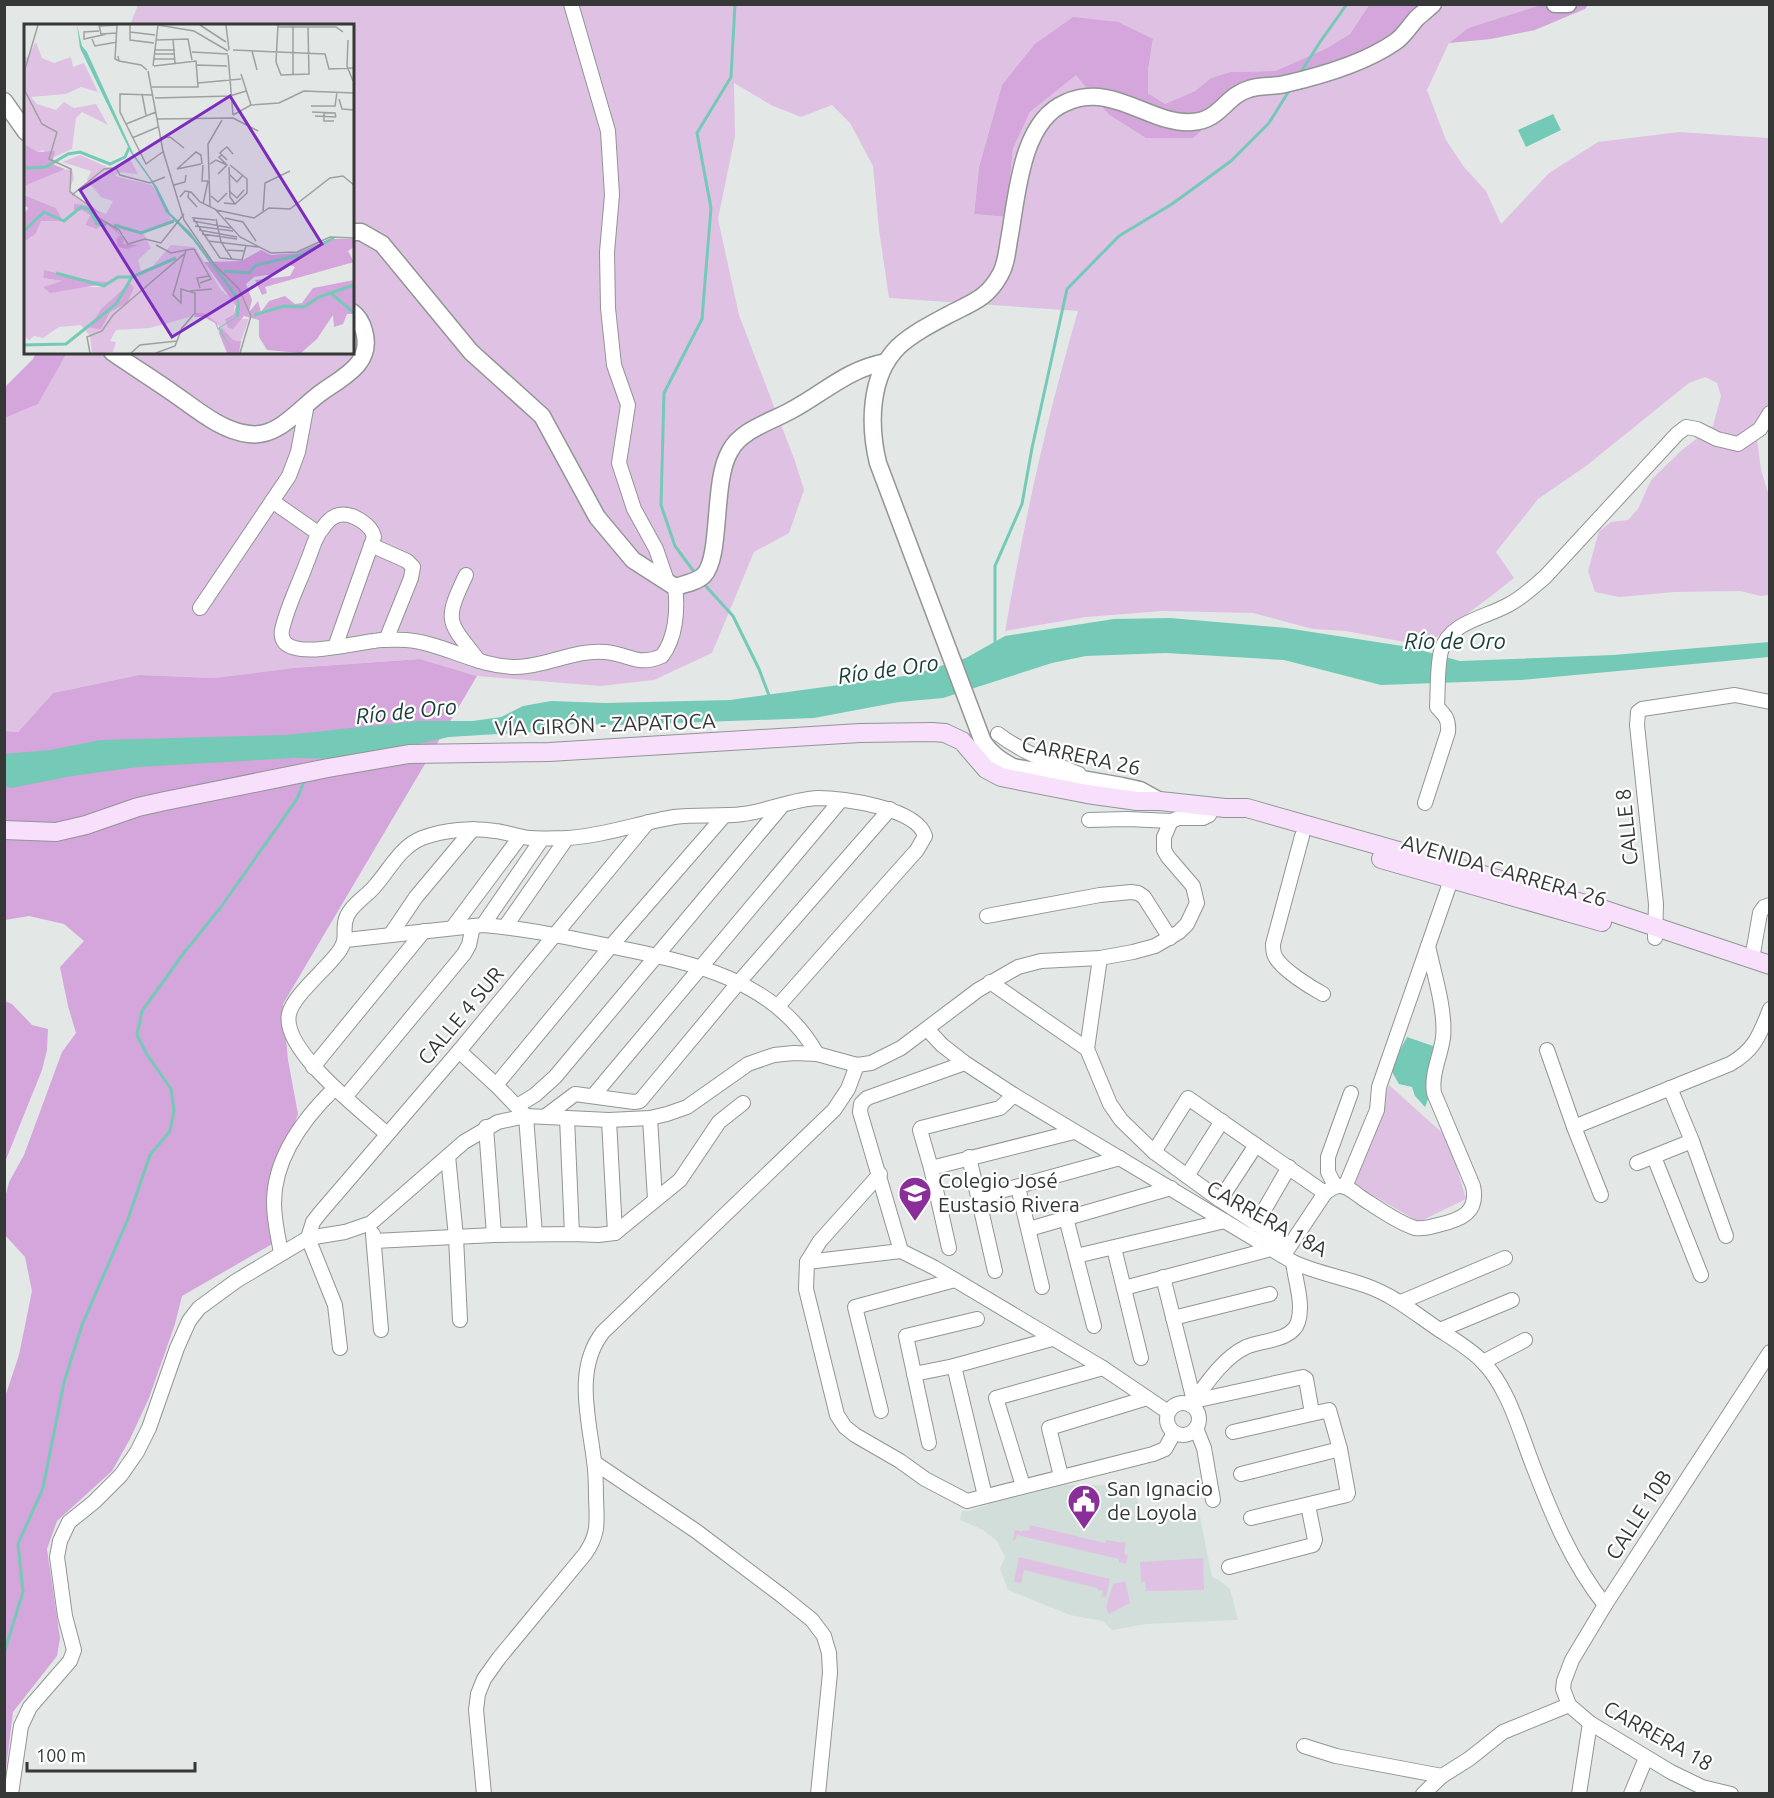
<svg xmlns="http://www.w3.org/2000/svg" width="1774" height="1798" viewBox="0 0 1774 1798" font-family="Ubuntu,sans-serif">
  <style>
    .built { fill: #d1deda }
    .green { fill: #dfc2e3 }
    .forest { fill: #d4a6db }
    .water { fill: #74cab6 }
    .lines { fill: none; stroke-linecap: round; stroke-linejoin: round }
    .stream { stroke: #74cab6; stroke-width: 3 }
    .minor-casing { stroke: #919594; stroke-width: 16 }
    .tertiary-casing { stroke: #919594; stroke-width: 19 }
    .secondary-casing { stroke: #919594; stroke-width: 20 }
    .minor { stroke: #fff; stroke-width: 14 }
    .tertiary { stroke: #fff; stroke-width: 16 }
    .secondary { stroke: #f8dffc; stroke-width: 18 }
    .labels { text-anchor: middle; stroke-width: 4.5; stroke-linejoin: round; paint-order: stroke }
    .street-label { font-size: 21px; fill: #363737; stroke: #fff }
    .poi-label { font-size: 21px; fill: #363737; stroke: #fff; text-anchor: start }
    .water-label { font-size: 22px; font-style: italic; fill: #174037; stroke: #fff }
    .inset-river { fill: none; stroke: #74cab6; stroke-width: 3 }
    .inset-road { fill: none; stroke: #9ea1a0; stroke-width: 1.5 }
    .view { fill: #7b2cbf; fill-opacity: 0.15; stroke: #7b2cbf; stroke-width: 3 }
    .inset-edge { fill: none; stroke: #363737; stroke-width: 3 }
  </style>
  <rect width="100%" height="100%" fill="#e3e8e6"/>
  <polygon class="built" points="1045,1484 1135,1486 1141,1518 1199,1512 1212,1577 1219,1580 1230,1589 1238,1620 1147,1624 1112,1630 1103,1621 1070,1615 1008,1590 1000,1569 1005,1557 997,1541 983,1530 960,1520 962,1511 970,1511"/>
  <g class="green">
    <path d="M1533 4 1540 6 1468 28 1449 43 1427 90 1446 140 1464 167 1486 191 1501 224 1549 173 1598 142 1679 132 1769 138 1770 424 1757 438 1761 470 1769 496V595L1761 596 1740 591 1675 592 1619 597 1595 592 1588 571 1599 531 1611 522 1628 520 1638 509 1651 480 1682 450 1713 426 1721 396 1717 383 1705 377 1689 383 1586 466 1538 499 1496 552 1514 578C1485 602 1454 622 1426 646L1346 631 1313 629 1253 613 1162 611 1086 617 1005 631C1024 522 1047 417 1078 311L889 298 879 230 873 166 850 123 832 105 801 117 771 105 734 83 735 136 718 219 739 315 795 461 804 490 789 533 754 552 712 653 654 680 601 686 477 676 420 659 293 668 214 678 139 675 53 693 18 732 5 731V418L38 404 67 353 352 352V26L130 25 138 5H1369L1350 34 1327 48 1275 71 1230 72 1211 78 1195 91 1165 104 1148 93V70L1153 39 1002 85 979 167 974 214 1006 217 1013 149 1030 112 1076 74 1108 114 1236 99 1436 5Z"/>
    <polygon points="1389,1085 1448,1138 1466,1199 1419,1222 1355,1185"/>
    <polygon points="1030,1525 1105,1543 1106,1540 1126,1543 1124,1554 1128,1555 1126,1564 1119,1562 1119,1559 1017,1535 1015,1540 1013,1540 1015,1530 1022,1532 1023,1530 1029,1531"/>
    <polygon points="1019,1557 1110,1579 1106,1597 1102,1596 1103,1591 1098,1590 1097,1588 1024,1570 1021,1583 1014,1582"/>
    <polygon points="1203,1558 1204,1590 1146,1591 1145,1582 1141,1582 1140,1562"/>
    <polygon points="1125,1581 1130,1603 1109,1614 1106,1608 1113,1584"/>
  </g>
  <g class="forest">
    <polygon points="1369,5 1436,5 1346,70 1277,94 1236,99 1193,138 1146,138 1108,114 1076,75 1030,112 1013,149 1006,217 974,214 979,167 1002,85 1035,44 1073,17 1118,22 1153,39 1148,70 1148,93 1165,104 1195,91 1211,78 1230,72 1275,71 1327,48 1350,34"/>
    <polygon points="1533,5 1588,5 1585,9 1535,30 1491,39 1449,43 1468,28 1538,6"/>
    <polygon points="36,353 67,353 38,404 5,418 5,387 33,359"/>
    <polygon points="420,659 477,676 283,1004 288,1060 298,1114 271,1192 274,1243 182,1296 175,1324 149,1398 130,1439 112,1471 57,1521 47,1549 60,1638 57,1656 13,1712 5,1777 5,1397 19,1355 32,1291 25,1257 5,1235 5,1198 9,1182 24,1155 62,1052 76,1033 68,1006 60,967 84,941 64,924 29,916 5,920 5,731 18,732 53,693 139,675 214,678 293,668"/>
    <polygon points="5,1001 12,1004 32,1025 48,1029 47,1050 42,1070 5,1162"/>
  </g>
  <g class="water">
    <polygon points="1553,114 1561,130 1526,147 1518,130"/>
    <polygon points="1170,618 1286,628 1409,647 1460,661 1613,655 1769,642 1769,657 1521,680 1381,685 1284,660 1166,653 1086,656 1052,663 943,698 899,702 814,718 621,725 573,724 533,732 449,737 353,759 295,758 138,767 72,776 11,788 5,786 4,754 50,750 101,740 286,735 417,721 473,721 501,717 523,706 551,701 606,703 730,700 912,675 966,658 1005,636 1114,619"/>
    <polygon points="1407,1037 1436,1047 1435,1062 1426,1079 1428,1099 1425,1107 1415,1096 1412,1087 1399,1084 1392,1072 1397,1056"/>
  </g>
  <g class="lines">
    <g class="stream">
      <polyline points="1299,75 1320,42 1347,4"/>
      <polyline points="695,573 675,546 661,505 664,393 702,319 711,208 697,133 731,77 735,4"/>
      <polyline points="703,583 733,616 759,669 770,698"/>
      <polyline points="995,646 995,566 1022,504 1032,448 1067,289 1119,236 1172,204 1231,161 1269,123 1289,91"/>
      <polyline points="4,1653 23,1592 18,1544 43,1488 64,1382 82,1325 128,1219 150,1155 170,1131 174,1111 171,1089 146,1053 137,1035 142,1011 183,954 221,907 297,799 305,779"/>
    </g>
    <defs>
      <g id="minor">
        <polyline points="571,4 608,131 612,195 607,252 608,308 614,365 628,405 619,463 634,509 656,549 667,581"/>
        <polyline points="272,501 318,533"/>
        <polyline points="371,545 407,561 413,567 411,578 386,640"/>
        <path d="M466 575C443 623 448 621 479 661"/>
        <polyline points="200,608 289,476 298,452 307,404"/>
        <path d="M335 647 374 537C372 525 352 512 339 515 332 516 326 523 322 529 314 538 312 551 307 562 299 584 287 607 282 630 281 635 282 639 285 643 301 658 354 643 374 641 385 639 395 640 406 640 444 643 477 667 516 667 546 667 575 649 605 652 630 654 637 667 662 656 676 638 678 609 675 587"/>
        <path d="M998 734C1023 753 1050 762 1079 774"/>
        <path d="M1425 803 1448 732C1449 720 1446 716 1437 707 1438 691 1437 667 1441 651 1449 622 1485 618 1508 605 1522 598 1533 587 1545 577L1677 434 1686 427 1697 429 1717 439 1738 444 1760 429 1770 413"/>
        <polyline points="1089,820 1127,819 1171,821 1179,818 1203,818 1209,815 1213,807"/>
        <path d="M1302 836 1273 944C1273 949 1273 954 1276 958 1283 970 1310 987 1323 994"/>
        <polyline points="987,916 1100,895 1131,892 1138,893 1144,897 1170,938"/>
        <polyline points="483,925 542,839"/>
        <polyline points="453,927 520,837"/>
        <polyline points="505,927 567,838"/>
        <polyline points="391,934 416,897 473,829"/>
        <polyline points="1655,938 1656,904 1637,725 1638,712 1642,709 1735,695 1770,702"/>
        <path d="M346 940 483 925C522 928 561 936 600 944 682 961 773 975 817 1054"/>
        <polyline points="1752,959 1760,913 1764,907 1770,905"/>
        <polyline points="990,982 1087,1049 1110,1104 1121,1120 1154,1152 1220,1200 1289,1245"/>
        <path d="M928 1030 942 1045 965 1063 1014 1095 1293 1262C1317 1273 1342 1277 1367 1286 1395 1296 1417 1315 1441 1331 1455 1340 1470 1349 1482 1361 1508 1387 1519 1429 1532 1463 1551 1513 1571 1562 1605 1605"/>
        <polyline points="1087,1049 1100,958"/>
        <polyline points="1547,1050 1574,1127 1601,1195"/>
        <polyline points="459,1051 496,1085 526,1116 535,1234"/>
        <polyline points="313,1067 424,931"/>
        <polyline points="496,1085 611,946 724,816"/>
        <polyline points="1670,1088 1692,1141 1726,1236"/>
        <polyline points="346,1096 464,954 469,945 473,926"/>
        <polyline points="593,1096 841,800"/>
        <polyline points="517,1106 535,1095 555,1077 781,807"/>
        <polyline points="547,1115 575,1094 634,1102 640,1101 739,982 890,809"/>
        <polyline points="567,1118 572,1234"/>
        <polyline points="650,1118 655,1199"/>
        <polyline points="609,1120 615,1233"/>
        <polyline points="486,1127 494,1235"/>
        <path d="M1574 1127 1730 1064C1755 1050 1760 1034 1770 1009"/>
        <path d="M387 1134C363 1112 281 1050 289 1014 293 995 328 968 340 950 349 936 341 930 347 916 353 903 366 897 375 886 390 869 400 847 422 838 444 830 472 827 495 831 507 832 518 837 530 838 542 839 555 838 567 838 603 836 639 823 674 817 697 814 720 817 743 814 768 811 793 799 818 798 844 798 917 808 925 836L917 850 778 1006"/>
        <polyline points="1154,1152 1188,1098 1325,1193"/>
        <polyline points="448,1156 456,1237 460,1320"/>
        <polyline points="969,1157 995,1271"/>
        <polyline points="1654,1157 1701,1275"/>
        <polyline points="1637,1163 1692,1141"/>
        <polyline points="931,1168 1074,1132"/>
        <polyline points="880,1174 820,1241 807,1262 806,1289 837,1415 845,1427 855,1435 900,1461 925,1479 967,1501 1153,1454 1165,1449 1174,1433"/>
        <polyline points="1187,1176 1222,1121"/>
        <polyline points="1335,1186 1328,1172 1328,1157 1351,1093"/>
        <polyline points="1018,1187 1042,1287"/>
        <polyline points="1345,1187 1377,1110 1379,1087 1451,880"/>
        <polyline points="979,1197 1120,1158"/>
        <polyline points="1220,1200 1256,1145"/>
        <polyline points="1066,1218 1094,1326"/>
        <polyline points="1256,1224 1289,1167"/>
        <polyline points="1029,1229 1171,1188"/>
        <polyline points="373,1234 381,1330"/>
        <polyline points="308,1238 313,1222 320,1213 459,1051 648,822"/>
        <polyline points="308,1238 335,1305 340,1348"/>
        <polyline points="374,1241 494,1235 572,1234 598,1235 615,1233 680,1180 719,1122 743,1103"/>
        <polyline points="949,1248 931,1168 920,1130 921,1128 1000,1108 1014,1095"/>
        <polyline points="1114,1248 1141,1358"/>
        <polyline points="901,1251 860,1112 861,1104 867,1098 965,1063"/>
        <path d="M281 1253C278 1236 274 1220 274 1203 274 1157 304 1118 335 1088"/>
        <polyline points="1076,1256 1225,1221"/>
        <path d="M1283 1256 1325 1193C1330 1189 1335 1185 1342 1186 1349 1187 1356 1194 1362 1198 1376 1207 1398 1223 1415 1228 1422 1229 1431 1227 1438 1225 1460 1220 1479 1213 1473 1186L1434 1093C1431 1074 1440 1058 1443 1038 1446 1011 1434 974 1428 946"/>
        <polyline points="807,1262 901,1251 935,1268 1103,1368 1168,1412"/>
        <polyline points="1163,1277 1194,1401 1303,1377 1306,1379 1312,1413"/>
        <polyline points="1124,1288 1271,1249"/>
        <polyline points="1401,1302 1505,1258"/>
        <polyline points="1173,1318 1270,1294"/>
        <polyline points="1440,1330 1512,1300"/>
        <polyline points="1483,1362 1525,1340"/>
        <polyline points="954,1366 985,1496"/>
        <polyline points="914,1374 954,1366 1052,1339"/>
        <circle cx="1183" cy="1419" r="16"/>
        <path d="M1192 1403C1207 1383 1223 1358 1246 1347 1262 1340 1292 1341 1298 1322 1304 1304 1295 1280 1293 1262"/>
        <polyline points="881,1411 855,1307 955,1280"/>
        <polyline points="1196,1428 1204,1448 1213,1500"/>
        <polyline points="1233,1432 1329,1410 1340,1449 1348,1493 1347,1495 1251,1518"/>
        <polyline points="929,1443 906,1336 977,1319"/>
        <polyline points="595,1463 696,1531 781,1595 812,1620 824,1636 829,1653 830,1673 818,1794"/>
        <polyline points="1241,1474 1340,1449"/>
        <polyline points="1061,1476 1049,1428 1147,1398"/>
        <polyline points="1023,1486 996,1398 1103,1368"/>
        <polyline points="1229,1567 1313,1545 1315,1540 1308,1505"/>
        <polyline points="1304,1746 1336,1756 1442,1776"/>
        <polyline points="11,1794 21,1726 30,1707 70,1661 74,1650 65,1616 57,1557 60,1541 69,1522 94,1502 121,1475 137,1452 149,1428 177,1348 189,1321 199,1308 236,1281 308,1238 345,1232 371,1223 464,1142 498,1122 526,1116 609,1120 650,1118 667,1114 687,1107 748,1064 774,1055 794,1053 817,1054 857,1065 871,1063 901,1048 978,990 1018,967 1041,961 1100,958 1133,952 1155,946 1179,932 1187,924 1197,903 1193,886 1168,857 1164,850 1164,837 1171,821"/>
        <path d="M484 1794 476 1710 478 1694 484 1679 499 1658 585 1554C599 1534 597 1522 596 1498 596 1486 596 1473 594 1461 589 1419 574 1369 603 1332L834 1110 848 1089 857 1065"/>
        <polyline points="1423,1794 1442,1776 1469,1759 1503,1732 1569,1705"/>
        <polyline points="1579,1794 1590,1723"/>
        <polyline points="1631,1794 1646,1758"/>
        <polyline points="1731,1794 1702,1787 1671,1772 1590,1723 1569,1705 1563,1689 1564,1681 1572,1660 1605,1605 1770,1352"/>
      </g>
      <g id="tertiary">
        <polyline points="1555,4 1568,4"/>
        <polyline points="4,101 26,132"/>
        <path d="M352 232H361L382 244 471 352 542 416 597 517 633 560 675 587C685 584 697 582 704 575 722 556 712 481 730 451 741 430 770 422 790 411 824 393 847 369 886 362"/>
        <path d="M112 352C132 366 153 379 173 393 195 408 221 431 249 434 277 438 297 411 318 395 340 378 374 365 364 331 362 323 359 317 352 312"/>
        <path d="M1160 801 1140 790 1122 786 1013 767C1000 760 991 754 983 742L878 463C869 426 869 376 898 347 912 334 931 324 948 315 971 303 987 299 1000 275 1006 265 1007 252 1009 240 1017 199 1020 122 1065 103 1113 81 1149 125 1192 122 1220 121 1225 96 1249 89 1260 85 1273 87 1285 84 1320 76 1365 63 1395 42 1403 37 1409 27 1416 19 1421 14 1428 9 1433 4"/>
      </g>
      <g id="secondary">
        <polyline points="4,830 56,832 86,825 138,807 165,801 328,768 409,754 549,752 860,733 932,732 945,733 962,741 986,769 1001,777 1087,794 1137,801 1160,801 1225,808 1247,808 1596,907 1770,965"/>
        <polyline points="1381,859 1602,922"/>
      </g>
    </defs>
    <use href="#minor" class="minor-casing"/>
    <use href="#tertiary" class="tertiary-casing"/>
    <use href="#secondary" class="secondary-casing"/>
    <use href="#minor" class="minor"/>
    <use href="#tertiary" class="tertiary"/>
    <use href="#secondary" class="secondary"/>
  </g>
  <defs>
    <symbol id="school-pin" viewBox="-11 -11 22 30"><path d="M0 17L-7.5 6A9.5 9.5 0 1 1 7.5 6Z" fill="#8a2e99" stroke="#fff"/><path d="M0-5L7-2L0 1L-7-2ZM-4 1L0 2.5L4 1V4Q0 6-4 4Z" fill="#fff"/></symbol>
    <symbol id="civic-pin" viewBox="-11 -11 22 30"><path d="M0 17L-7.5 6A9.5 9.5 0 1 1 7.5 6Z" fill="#8a2e99" stroke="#fff"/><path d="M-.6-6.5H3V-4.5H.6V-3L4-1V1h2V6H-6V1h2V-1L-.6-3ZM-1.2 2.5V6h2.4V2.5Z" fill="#fff"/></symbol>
  </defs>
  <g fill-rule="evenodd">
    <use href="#school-pin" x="896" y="1174" width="38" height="52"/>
    <use href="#civic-pin" x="1065" y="1482" width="38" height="52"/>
  </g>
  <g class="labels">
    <g class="street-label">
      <text transform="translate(605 725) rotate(-2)" y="7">VÍA GIRÓN - ZAPATOCA</text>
      <text transform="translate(1081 756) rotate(12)" y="7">CARRERA 26</text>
      <text transform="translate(1627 827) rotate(-96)" y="7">CALLE 8</text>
      <text transform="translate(1504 871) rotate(16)" y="7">AVENIDA CARRERA 26</text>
      <text transform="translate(461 1016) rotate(-50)" y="7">CALLE 4 SUR</text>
      <text transform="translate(1267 1219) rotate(29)" y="7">CARRERA 18A</text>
      <text transform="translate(1639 1515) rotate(-57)" y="7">CALLE 10B</text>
      <text transform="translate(1658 1736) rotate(29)" y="7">CARRERA 18</text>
    </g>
    <g class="poi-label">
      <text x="938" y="1188">Colegio José<tspan x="938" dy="24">Eustasio Rivera</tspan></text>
      <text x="1107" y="1496">San Ignacio<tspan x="1107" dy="24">de Loyola</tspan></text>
    </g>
    <g class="water-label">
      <text x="1455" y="649">Río de Oro</text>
      <text transform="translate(888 669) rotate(-8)" y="8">Río de Oro</text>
      <text transform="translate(406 711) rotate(-6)" y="8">Río de Oro</text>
    </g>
  </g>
  <g transform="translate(24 24)">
    <rect width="330" height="330" fill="#e3e8e6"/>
    <path d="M12 18 18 34 30 39 47 33 49 43 60 39 74 68 57 63 42 70 7 73 13 80 32 86 40 78 50 84 72 80 84 101 58 88 52 94 48 125 28 134 19 126 14 128 0 120V31L3 34ZM56 131 83 143 93 144 106 135 114 150 95 148 91 152 128 161 148 197 118 207 127 224 114 236 117 247 129 242 147 221 171 223 197 266 211 278 210 290 202 294 225 295 226 291 217 317 209 316 198 305 195 309V302L180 289 126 304 92 306 86 317 92 318 89 328 82 329H68L66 312 57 301 35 303 19 314 10 312 5 316 0 312V218L13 207 16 197H39L32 184 0 171V162L34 146 48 145 50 155 45 165 62 180 56 182 66 191 61 201 70 204 81 199 96 211 92 219 104 222 99 220 100 211 73 193 69 185 82 190 89 177 77 173 63 156 67 147 38 138ZM20 246 70 257 89 258 79 263H20L39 257 19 254Z" fill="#dfc2e3" fill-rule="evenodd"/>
    <path d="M0 120 14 128 31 127 28 140 41 145 0 162ZM0 171 32 184 39 197H17L12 209 0 218V190L4 184 0 181ZM50 180 67 181 77 190 70 186 71 191 90 202 100 215 99 220 115 221 103 225 94 223 92 215 96 211 81 199 73 205 61 201 66 191 58 186 50 188ZM306 215H330V223L324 227 330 238 241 263 243 269 238 271 231 256 266 252 271 243 263 240 249 250 230 253 222 260 228 276 225 288 234 277 237 288 245 277 261 272 271 280 278 279 289 264 330 256V290H323L319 300 310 303 309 291 293 315 277 329 243 326 235 313V296L220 292 209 305 204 304 201 295 210 290 212 282 180 238 217 237 237 226 247 231 272 229ZM20 246 70 257 92 258 26 269 19 263 38 257 19 254ZM106 259 110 264 103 279 86 288 77 305 66 304 77 285ZM172 289H180L193 299 195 309 198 304 209 316 217 317 215 329H203L191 299 180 293H170Z" fill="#d4a6db"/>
    <path d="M53 1 58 22 63 28 109 129 133 163 146 189 166 208 213 271 216 281 215 292 196 304 209 329 194 304 212 293 213 276 169 216 142 188 127 157 107 129 56 24Z" fill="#74cab6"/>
    <path class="inset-river" d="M0 144 22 143 44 130 56 128 86 140 101 133 105 124M90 201 117 209 150 197M0 207 20 188 40 197 57 183 65 185 73 200 82 201M200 247 225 249 232 241 276 231 310 214M32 249 80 262 94 253H108M308 270 330 289M230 291 260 282 280 283 295 273 330 261M0 321 42 320 92 280 108 253 152 234"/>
    <path class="inset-road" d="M14 1 1 45V67L18 100 33 108 25 135 47 145 46 168 67 183 73 193 95 206 104 220 121 215 137 219 160 190M75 1 77 10 93 9M93 1 91 35 95 37 94 32M106 1V16L130 19M134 1 170 7 204 27M176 1 202 18M202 1 205 26M254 1 252 38 257 51 285 50 284 3M75 2 94 1M253 3H312L319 8M75 7 60 8V15L83 10M106 8 131 11M68 15 71 22 93 18M149 15 151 39M132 16 164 15 168 36M324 16 323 42 329 57M130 26H151M209 26 301 30 305 45 330 44M228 27 233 46M168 28 204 30M130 30H151M204 31 209 91M129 35H151M95 37 117 41 123 46M173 41 203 42M129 42 134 1M124 47 139 127 160 196 190 240 215 265 227 292 216 329M217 50 227 81M269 51V2M174 59 217 55M128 63H174L172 37 130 42M280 67 330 69M118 70 122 91M128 71 96 70V88L122 140 140 127M131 74 206 72 222 67M315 75 318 85 330 86M287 82H311L313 68M288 88 311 89 312 93M300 88V97H310M209 91 227 81 255 79 280 67M291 92 312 93M209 94 234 107M133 95 209 94M102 100 132 88M108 114 134 103M137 114 146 113 160 124M203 136 196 129 199 126 203 123 209 130M186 140 192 136 203 141M179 141 178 157H184M205 143 206 173 211 180M153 145 172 128 177 131 178 140M153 145 177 140M194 150 203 141 195 133 198 131M205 150 213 158 219 151M150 161 161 158 162 151M165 167 164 173 173 183M205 167 213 174 220 166M48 171 80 145 92 144 96 151 126 159 141 153M187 172 194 178 203 169M156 173 161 167 167 168 176 178 191 185 216 213 247 229 273 228 306 213 330 214M200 179 211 180 223 169V155L206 141M179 180 184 157M186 182 184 120 198 96M192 186 230 194 245 184 266 185 306 154 319 152 330 161M239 188 241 159 266 147M201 194 219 198 232 217M192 195 197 218 208 235M191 196 169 194 196 234 218 236 222 222M169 197 207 204M171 202 209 207M175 206 213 213M178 210 213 215M184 217 235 223M132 221 147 229 162 226M162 226 170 225 187 255 176 259M201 226 221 227M176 264 173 254 185 252M166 267 188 265M66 329 63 313 78 307 89 291 160 230M107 329 116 321 153 317M132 329 151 322 158 304 171 289V269L157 265V279L149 271 162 226"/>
    <path class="view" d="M206 72 298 220 148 313 56 166Z"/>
    <rect width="330" height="330" class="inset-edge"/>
  </g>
  <rect width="1774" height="1798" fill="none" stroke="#363737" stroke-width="12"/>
  <path d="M27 1762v9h168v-9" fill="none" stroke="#363737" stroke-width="3"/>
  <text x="36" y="1762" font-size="18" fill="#363737" stroke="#ffffff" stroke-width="4.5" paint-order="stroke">100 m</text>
</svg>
